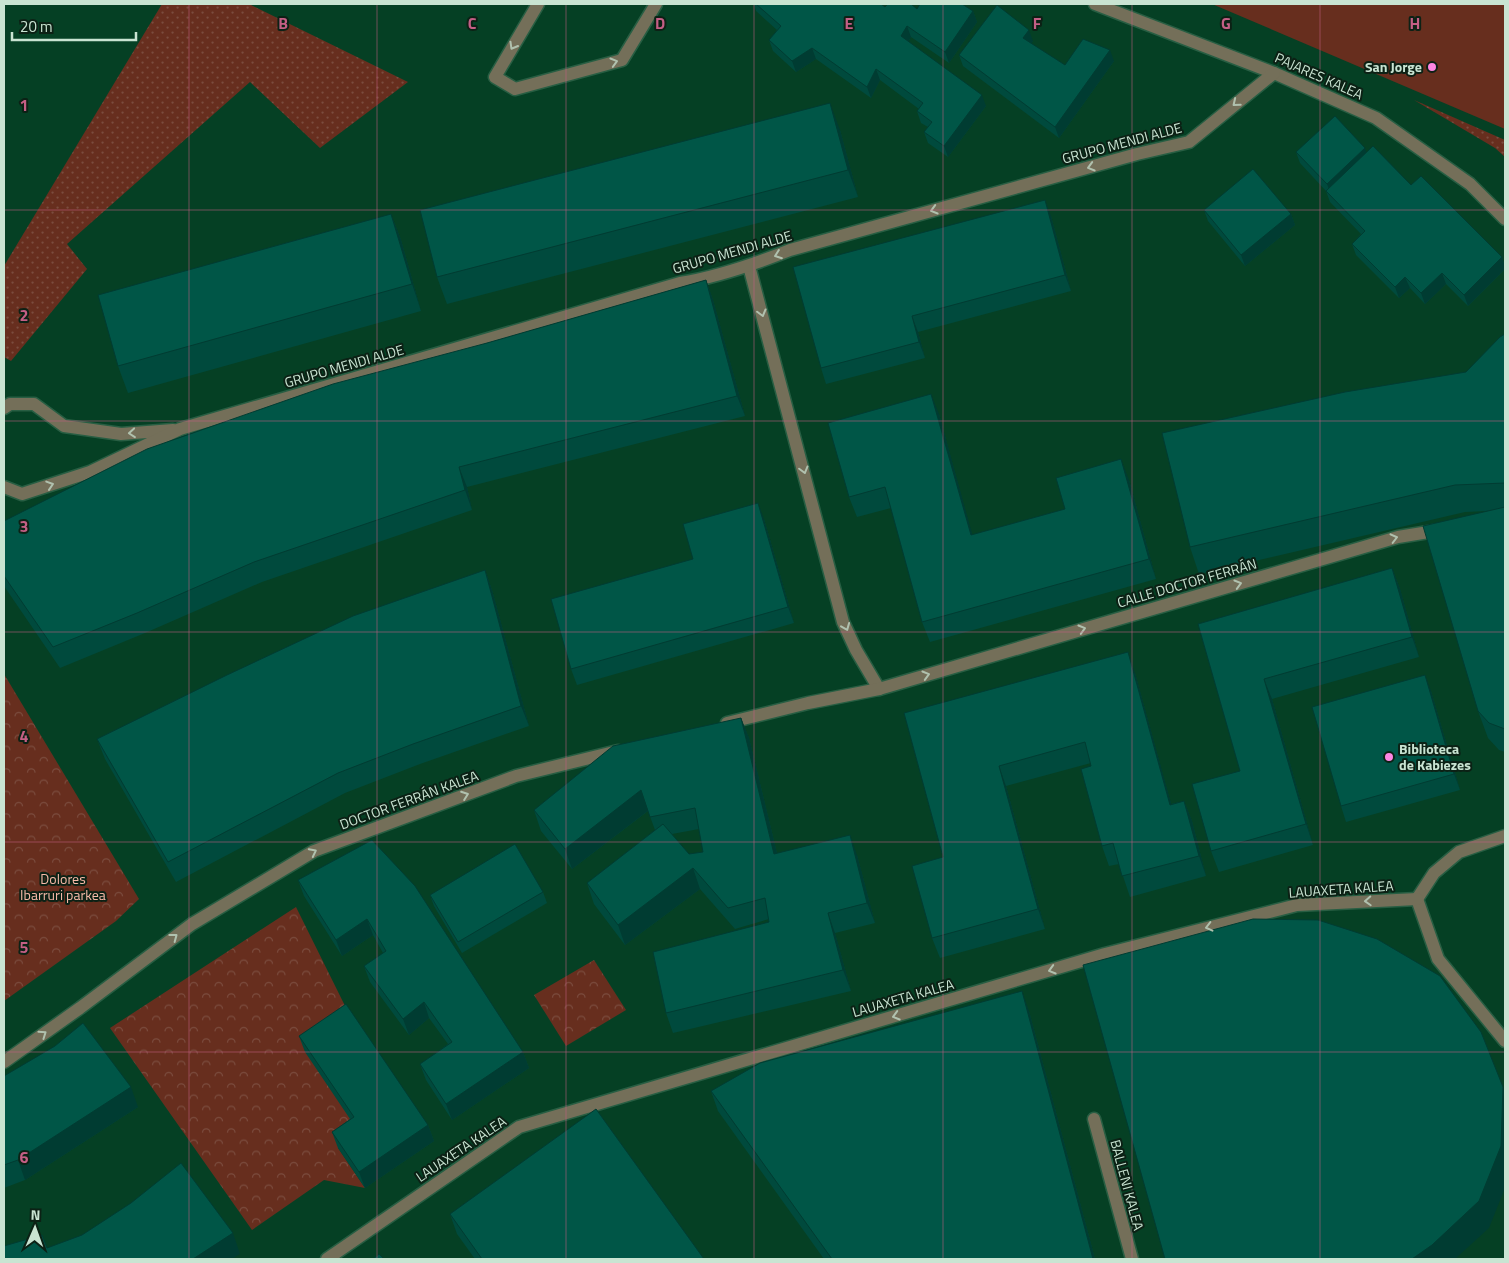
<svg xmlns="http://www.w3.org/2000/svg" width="1509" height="1263" viewBox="0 0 1509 1263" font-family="'Titillium Web',sans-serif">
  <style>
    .grass { fill: url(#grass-dots) }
    .park { fill: url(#park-crowns) }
    .pitch { fill: #672e1e }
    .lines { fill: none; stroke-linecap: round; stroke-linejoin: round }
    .minor-casing { stroke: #285e43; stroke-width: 15 }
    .minor { stroke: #746f59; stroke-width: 12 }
    .wall { fill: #004a3d; fill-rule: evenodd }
    .shaded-wall { fill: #003c32 }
    .building { fill: #005647; stroke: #003c32 }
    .oneway { stroke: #b0c1ae }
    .grid { fill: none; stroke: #c45f85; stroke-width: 1; stroke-opacity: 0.55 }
    .poi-dot { fill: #fd86e2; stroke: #0c2115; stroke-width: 2 }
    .labels { text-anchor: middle; stroke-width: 4; stroke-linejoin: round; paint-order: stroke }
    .poi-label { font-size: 14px; font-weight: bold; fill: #c9e4d2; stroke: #0c2115; text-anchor: end }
    .street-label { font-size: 14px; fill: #c9e4d2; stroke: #0c2115 }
    .park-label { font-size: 14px; fill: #f7baa8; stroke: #0c2115 }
    .grid-label { font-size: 16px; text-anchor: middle; font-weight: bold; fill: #c45f85; stroke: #0c2115; stroke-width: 4; stroke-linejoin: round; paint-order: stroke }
  </style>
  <defs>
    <pattern id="grass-dots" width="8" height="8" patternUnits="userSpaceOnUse" patternTransform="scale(1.25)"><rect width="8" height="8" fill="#672e1e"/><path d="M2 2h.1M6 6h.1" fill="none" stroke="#7b4c3e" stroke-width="1.8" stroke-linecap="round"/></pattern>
    <pattern id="park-crowns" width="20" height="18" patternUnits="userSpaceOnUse" patternTransform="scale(1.25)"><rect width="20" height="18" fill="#672e1e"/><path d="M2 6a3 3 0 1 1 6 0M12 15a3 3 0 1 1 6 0" fill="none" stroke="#7b4c3e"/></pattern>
  </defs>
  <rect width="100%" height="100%" fill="#054024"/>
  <g class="grass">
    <polygon points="162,4 249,4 408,82 320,148 250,82 67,244 87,269 11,361 4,357 4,266"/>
    <polygon points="1414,100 1505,140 1505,157 1495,148"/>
  </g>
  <g class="park">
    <polygon points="4,674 139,899 116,921 4,1001"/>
    <polygon points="296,907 352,1020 360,1133 338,1148 365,1188 324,1180 252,1230 110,1028"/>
    <polygon points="594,960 626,1010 566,1046 534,995"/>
  </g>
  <polygon class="pitch" points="1212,4 1505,4 1505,129"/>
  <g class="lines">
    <defs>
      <g id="minor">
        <polyline points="538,4 495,77 515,89 622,60 656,4"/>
        <polyline points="1095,4 1274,73 1376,118 1470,184 1505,219"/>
        <polyline points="749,266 843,622 856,650 879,689"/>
        <polyline points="4,408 10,404 34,404 64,426 121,434 173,430"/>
        <path d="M4 487 22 494 90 472 180 429 680 283C718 277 755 264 790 250L1137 154 1189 142 1274 73"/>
        <polyline points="727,723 808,703 879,689 1398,537 1441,530"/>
        <polyline points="1417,899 1438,959 1505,1041"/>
        <polyline points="1417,899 1434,873 1459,852 1505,836"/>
        <polyline points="4,1062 80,1008 192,924 314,851 516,776 618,751"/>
        <polyline points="1094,1119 1132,1259"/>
        <polyline points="327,1259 519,1127 1105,954 1297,905 1417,899"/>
      </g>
    </defs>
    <use href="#minor" class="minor-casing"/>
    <use href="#minor" class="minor"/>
  </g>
  <g class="wall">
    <polygon points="754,4 881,4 885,7 973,11 977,22 949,63 911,37 908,42 986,106 948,157 928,143 924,132 928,127 921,123 917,111 919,109 880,80 871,98 816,59 796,72 773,51 769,40 777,30 756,11"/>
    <polygon points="1033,41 1031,44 1065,65 1114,61 1059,138 963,66 959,55"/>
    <polygon points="840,130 858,197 447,304 437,277"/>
    <polygon points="1296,152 1367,152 1411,185 1502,257 1505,267 1505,269 1468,306 1446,284 1425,304 1410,288 1399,298 1356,255 1352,244 1361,234 1330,202 1326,191 1300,163"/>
    <polygon points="1204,210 1291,214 1295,225 1245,266 1208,221"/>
    <polygon points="391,214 401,240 421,311 128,393 118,366"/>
    <polygon points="1051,216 1071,291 918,332 925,358 826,384 821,368"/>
    <polygon points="706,280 713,300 745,416 467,487 472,510 262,582 145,633 60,668 4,586 4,521 487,343"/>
    <polygon points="1505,334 1505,752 1499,750 1488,738 1478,711 1488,511 1465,512 1199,574 1190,547 1466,372"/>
    <polygon points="939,414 972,535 1065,509 1129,480 1156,579 930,642 922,622 891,508 857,517 849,497"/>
    <polygon points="764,519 794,623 577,685 571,669 693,559"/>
    <polygon points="1392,568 1400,589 1419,657 1272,699 1313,845 1219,872 1211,851 1240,771 1198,624"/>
    <polygon points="485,570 492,590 529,726 420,764 345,793 176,882 105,759 97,739"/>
    <polygon points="1135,673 1171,804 1184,801 1192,821 1206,876 1130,897 1119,864 1109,866 1102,846 1091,763 1006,786 1045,929 940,958 932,938 943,857 904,713"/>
    <polygon points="1431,691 1460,790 1346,822 1341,806"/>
    <path d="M741 718 749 738 777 853 857 855 875 923 835 933 851 991 673 1033 666 1013 769 922V919L735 929 700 889 625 945 594 904 587 883 655 830 648 811 572 869 541 831 534 810ZM699 829 703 852 689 854 672 834Z"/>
    <polygon points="372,840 523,1052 529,1068 452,1120 426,1080 420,1064 448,1044 429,1018 409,1035 370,982 364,966 383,953 373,935 342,956 304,896 298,880"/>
    <polygon points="543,892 547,903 462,953 434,906 430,895"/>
    <polygon points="1029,1011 1095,1259 824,1259 718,1111 711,1091"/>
    <polygon points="299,1036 428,1125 434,1141 365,1188 338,1148 332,1132 350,1119 305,1052"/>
    <polygon points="4,1076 138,1107 25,1180 4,1188"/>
    <polygon points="450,1214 704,1259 475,1259 457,1234"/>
  </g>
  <g class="shaded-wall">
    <polygon points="973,11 977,22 949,63 945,52"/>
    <polygon points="907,26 911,37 905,47 901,36"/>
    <polygon points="1029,30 1033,41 1027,50 1023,38"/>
    <polygon points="812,48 816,59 796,72 792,61"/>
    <polygon points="1110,50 1114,61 1059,138 1055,127"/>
    <polygon points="876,69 880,80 871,98 867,87"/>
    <polygon points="982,95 986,106 948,157 944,146"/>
    <polygon points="830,103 840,130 858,197 848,170"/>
    <polygon points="1365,148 1369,160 1331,195 1327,184"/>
    <polygon points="1045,200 1051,216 1071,291 1065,275"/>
    <polygon points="391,214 401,240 421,311 412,284"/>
    <polygon points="1291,214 1295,225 1245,266 1241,255"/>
    <polygon points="1502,257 1505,267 1505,269 1468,306 1464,295"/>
    <polygon points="1442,273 1446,284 1425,304 1421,293"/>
    <polygon points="1405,277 1410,288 1399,298 1395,287"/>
    <polygon points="706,280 713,300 745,416 737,396"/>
    <polygon points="912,316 918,332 925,358 919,342"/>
    <polygon points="931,394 939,414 978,555 971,535"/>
    <polygon points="1121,459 1129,480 1156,579 1149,559"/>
    <polygon points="459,467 467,487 472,510 465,490"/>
    <polygon points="758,503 764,519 794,623 788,607"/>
    <polygon points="1392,568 1400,589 1419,657 1412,637"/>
    <polygon points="485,570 492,590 529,726 521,706"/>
    <polygon points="1128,652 1135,673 1177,825 1170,805"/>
    <polygon points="1425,675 1431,691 1460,790 1454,774"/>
    <polygon points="1264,679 1272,699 1313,845 1306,824"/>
    <polygon points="741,718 749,738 782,874 774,854"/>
    <polygon points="999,766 1006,786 1045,929 1038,909"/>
    <polygon points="641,790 649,810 572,869 565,849"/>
    <polygon points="1184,801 1192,821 1206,876 1199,856"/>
    <polygon points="850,835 857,855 875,923 867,903"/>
    <polygon points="693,868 700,889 625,945 618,925"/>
    <polygon points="828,913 835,933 851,991 843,970"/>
    <polygon points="367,919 373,935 342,956 336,940"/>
    <polygon points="1022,991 1029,1011 1095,1259 1093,1259"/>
    <polygon points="424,1002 429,1018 409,1035 403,1019"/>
    <polygon points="523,1052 529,1068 452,1120 446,1104"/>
    <polygon points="131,1087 138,1107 25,1180 18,1160"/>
    <polygon points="1503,1087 1505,1092 1505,1188 1489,1228 1455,1259 1412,1259"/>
    <polygon points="428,1125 434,1141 365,1188 359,1172"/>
    <polygon points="233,1233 240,1254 232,1259 193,1259"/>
  </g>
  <g class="building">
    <polygon points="756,4 881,4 885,7 888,4 911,4 917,9 920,4 962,4 973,11 945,52 907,26 901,36 982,95 944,146 924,132 932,122 917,111 923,103 876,69 867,87 812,48 792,61 769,40 781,26"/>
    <polygon points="997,5 1029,30 1023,38 1065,65 1083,39 1110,50 1055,127 959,55"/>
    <polygon points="830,103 848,170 437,277 420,210"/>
    <polygon points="1335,116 1365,148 1327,184 1296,152"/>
    <polygon points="1373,146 1411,185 1421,176 1502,257 1464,295 1442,273 1421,293 1405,277 1395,287 1352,244 1365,231 1326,191"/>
    <polygon points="1253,169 1291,214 1241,255 1204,210"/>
    <polygon points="1045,200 1065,275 912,316 919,342 821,368 793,267"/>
    <polygon points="391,214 412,284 118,366 98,295"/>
    <polygon points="706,280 737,396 459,467 465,490 254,562 137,613 53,647 4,576 4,521 147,449 333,384 487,343"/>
    <polygon points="1505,334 1505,483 1455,485 1190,547 1162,433 1345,392 1466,372 1500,337"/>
    <polygon points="931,394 971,535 1065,509 1056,478 1121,459 1149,559 922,622 885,487 849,497 828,423"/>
    <polygon points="758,503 788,607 571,669 551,599 693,559 683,524"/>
    <polygon points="1505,507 1505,729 1489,723 1478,711 1423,526"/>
    <polygon points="1392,568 1412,637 1264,679 1306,824 1211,851 1192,784 1240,771 1198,624"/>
    <polygon points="485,570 521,706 413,744 338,773 168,862 97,739 227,675 353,616"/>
    <polygon points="1128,652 1170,805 1184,801 1199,856 1122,876 1113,843 1102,846 1081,769 1091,766 1085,742 999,766 1038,909 932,938 912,866 943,857 904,713"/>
    <polygon points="1425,675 1454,774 1341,806 1312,707"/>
    <polygon points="741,718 774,854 850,835 867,903 828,913 843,970 666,1013 653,952 769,922 765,898 728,908 693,868 618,925 587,883 663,824 689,854 703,852 695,808 650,817 641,790 565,849 534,810 613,746"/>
    <polygon points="372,840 415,886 523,1052 446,1104 420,1064 452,1042 424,1002 403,1019 364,966 386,951 367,919 336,940 298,880"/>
    <polygon points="515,844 543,892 458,942 430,895"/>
    <polygon points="1253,919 1318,920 1377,939 1440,976 1481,1032 1503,1087 1501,1146 1479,1201 1432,1245 1412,1259 1165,1259 1083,965"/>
    <polygon points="1022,991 1093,1259 832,1259 711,1091 760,1063"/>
    <polygon points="346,1004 428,1125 359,1172 332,1132 354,1117 299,1036"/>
    <polygon points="83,1023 131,1087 18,1160 4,1165 4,1076 55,1046"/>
    <polygon points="596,1109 704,1259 482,1259 450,1214"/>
    <polygon points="181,1163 233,1233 193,1259 4,1259 4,1246 42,1235 47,1248 82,1235 131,1203"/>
    <polygon points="379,1254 384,1259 373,1259"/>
  </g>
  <defs><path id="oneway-chevron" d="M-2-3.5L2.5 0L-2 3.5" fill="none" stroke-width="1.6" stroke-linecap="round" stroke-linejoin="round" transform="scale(1.25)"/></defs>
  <g class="oneway">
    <use href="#oneway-chevron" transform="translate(513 46) rotate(120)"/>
    <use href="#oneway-chevron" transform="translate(614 62) rotate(-16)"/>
    <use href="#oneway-chevron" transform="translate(1236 103) rotate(141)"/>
    <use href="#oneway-chevron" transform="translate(1091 167) rotate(164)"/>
    <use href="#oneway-chevron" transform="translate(934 210) rotate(164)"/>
    <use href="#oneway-chevron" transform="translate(778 255) rotate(160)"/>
    <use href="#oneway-chevron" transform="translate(762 313) rotate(75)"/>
    <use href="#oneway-chevron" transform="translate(132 433) rotate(175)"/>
    <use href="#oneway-chevron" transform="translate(804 470) rotate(75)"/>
    <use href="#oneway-chevron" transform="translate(50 485) rotate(-18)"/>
    <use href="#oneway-chevron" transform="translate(1394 538) rotate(-14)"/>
    <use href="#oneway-chevron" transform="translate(1238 584) rotate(-16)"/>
    <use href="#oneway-chevron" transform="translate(846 627) rotate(68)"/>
    <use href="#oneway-chevron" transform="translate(1082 629) rotate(-16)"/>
    <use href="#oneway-chevron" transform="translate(926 675) rotate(-16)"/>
    <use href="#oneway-chevron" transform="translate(465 795) rotate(-20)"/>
    <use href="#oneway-chevron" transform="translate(313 852) rotate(-27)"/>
    <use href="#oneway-chevron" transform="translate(1368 901) rotate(177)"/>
    <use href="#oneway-chevron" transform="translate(1209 927) rotate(166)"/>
    <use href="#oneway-chevron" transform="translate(174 937) rotate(-37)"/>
    <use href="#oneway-chevron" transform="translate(1052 970) rotate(164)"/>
    <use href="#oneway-chevron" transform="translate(896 1016) rotate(164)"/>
    <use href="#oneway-chevron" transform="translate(43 1034) rotate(-35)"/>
  </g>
  <path class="grid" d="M189 4V1259M377 4V1259M566 4V1259M754 4V1259M943 4V1259M1132 4V1259M1320 4V1259M4 210H1505M4 421H1505M4 632H1505M4 842H1505M4 1052H1505"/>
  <g class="poi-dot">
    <circle cx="1432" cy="67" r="5"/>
    <circle cx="1389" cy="757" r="5"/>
  </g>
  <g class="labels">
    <g class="poi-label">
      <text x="1422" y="72">San Jorge</text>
      <text x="1399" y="754" text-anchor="start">Biblioteca<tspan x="1399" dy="16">de Kabiezes</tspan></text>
    </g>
    <g class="street-label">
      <text transform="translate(1319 76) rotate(24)" y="5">PAJARES KALEA</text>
      <text transform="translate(1122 143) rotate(-15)" y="5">GRUPO MENDI ALDE</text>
      <text transform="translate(732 252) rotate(-16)" y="5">GRUPO MENDI ALDE</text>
      <text transform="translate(344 366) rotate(-16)" y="5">GRUPO MENDI ALDE</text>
      <text transform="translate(1187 583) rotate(-16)" y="5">CALLE DOCTOR FERRÁN</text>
      <text transform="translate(409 800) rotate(-20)" y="5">DOCTOR FERRÁN KALEA</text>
      <text transform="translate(1341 889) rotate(-4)" y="5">LAUAXETA KALEA</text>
      <text transform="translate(903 998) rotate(-16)" y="5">LAUAXETA KALEA</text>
      <text transform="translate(461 1149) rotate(-34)" y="5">LAUAXETA KALEA</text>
      <text transform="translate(1127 1185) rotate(75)" y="5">BALLENI KALEA</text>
    </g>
    <g class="park-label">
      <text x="63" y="884">Dolores<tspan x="63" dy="16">Ibarruri parkea</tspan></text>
    </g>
  </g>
  <g class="grid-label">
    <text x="283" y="29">B</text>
    <text x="472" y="29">C</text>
    <text x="660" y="29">D</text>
    <text x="849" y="29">E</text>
    <text x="1037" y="29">F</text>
    <text x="1226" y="29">G</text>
    <text x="1415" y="29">H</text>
    <text x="24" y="111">1</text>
    <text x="24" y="321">2</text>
    <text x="24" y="532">3</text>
    <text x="24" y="742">4</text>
    <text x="24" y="953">5</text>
    <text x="24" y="1163">6</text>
  </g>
  <rect width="1509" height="1263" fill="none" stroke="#c9e4d2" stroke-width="10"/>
  <g transform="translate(35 1228) rotate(2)" stroke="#0c2115" stroke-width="4" paint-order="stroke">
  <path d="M0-4L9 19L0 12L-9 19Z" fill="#c9e4d2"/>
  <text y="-8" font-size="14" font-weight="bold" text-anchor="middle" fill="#c9e4d2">N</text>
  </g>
  <path d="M12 32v8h124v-8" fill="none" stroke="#c9e4d2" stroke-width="2.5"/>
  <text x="20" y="32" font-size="15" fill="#c9e4d2" stroke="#0c2115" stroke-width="4" paint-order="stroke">20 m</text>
</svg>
